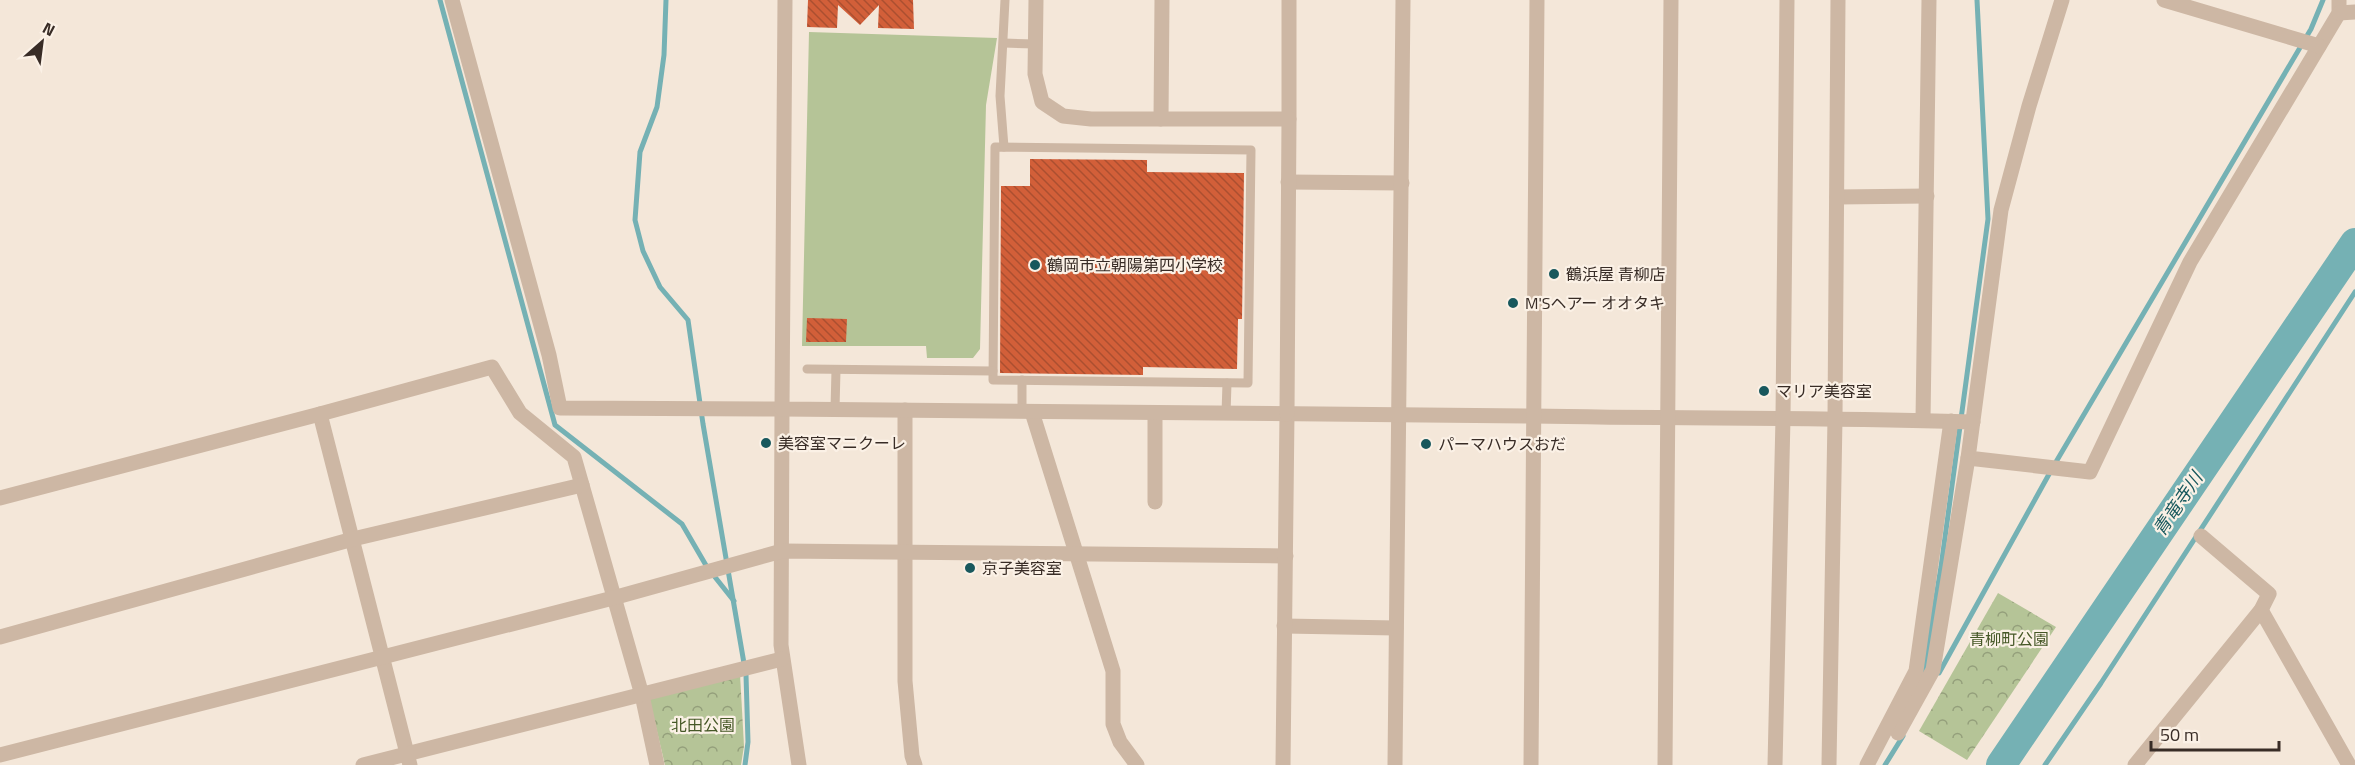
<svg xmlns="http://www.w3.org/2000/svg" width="2355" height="765" viewBox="0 0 2355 765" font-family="'Titillium Web','Noto Sans JP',sans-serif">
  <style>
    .grass { fill: #b5c497 }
    .park { fill: url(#park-crowns) }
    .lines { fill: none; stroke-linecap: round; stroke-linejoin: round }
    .stream { stroke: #75b1b4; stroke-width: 5 }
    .river { stroke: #75b1b4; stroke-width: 30 }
    .building { fill: url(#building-back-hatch) }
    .service { stroke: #cdb7a4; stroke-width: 9 }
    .minor { stroke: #cdb7a4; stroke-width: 15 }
    .tertiary { stroke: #cdb7a4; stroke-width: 15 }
    .poi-dot { fill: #18585d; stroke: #fbf1e6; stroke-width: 2 }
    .labels { text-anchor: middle; stroke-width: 4.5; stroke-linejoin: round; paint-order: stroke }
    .poi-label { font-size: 16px; fill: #382c26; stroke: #fbf1e6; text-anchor: start }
    .park-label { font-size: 16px; fill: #465827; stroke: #fbf1e6 }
    .water-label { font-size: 18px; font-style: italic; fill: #18585d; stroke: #fbf1e6 }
  </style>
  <defs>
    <pattern id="park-crowns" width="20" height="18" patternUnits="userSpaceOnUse" patternTransform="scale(1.5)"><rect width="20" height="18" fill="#b5c497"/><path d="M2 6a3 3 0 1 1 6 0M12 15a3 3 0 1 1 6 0" fill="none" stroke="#949f7b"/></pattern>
    <pattern id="building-back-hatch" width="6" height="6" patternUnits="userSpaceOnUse" patternTransform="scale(1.5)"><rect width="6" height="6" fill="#d25f39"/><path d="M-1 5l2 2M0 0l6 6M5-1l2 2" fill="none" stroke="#ab4f30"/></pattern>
  </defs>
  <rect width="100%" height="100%" fill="#f4e7d9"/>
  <polygon class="grass" points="809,32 997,38 986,105 980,349 973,358 927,358 926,346 802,346"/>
  <g class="park">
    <polygon points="1998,593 2056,627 1967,760 1919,731"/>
    <polygon points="740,674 744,746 741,765 665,765 649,698"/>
  </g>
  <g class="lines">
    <g class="stream">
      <polyline points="440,0 555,425 682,524 707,567 734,601"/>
      <polyline points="666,0 664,55 657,107 640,152 635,220 643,251 660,287 688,320 703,424 746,675 748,742 745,765"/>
      <polyline points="1939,673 2053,467 2311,29 2323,0"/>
      <polyline points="1923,676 1941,567 1988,219 1977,0"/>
      <polyline points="1885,765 1903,736"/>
      <polyline points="2045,765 2101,683 2355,292"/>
    </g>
    <polyline class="river" points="2001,765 2355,243"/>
  </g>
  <g class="building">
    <polygon points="808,0 913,0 914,29 878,28 879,5 860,25 838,5 837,28 807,27"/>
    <polygon points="1030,159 1147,160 1147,172 1244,173 1242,319 1238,319 1237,369 1143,367 1143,375 1000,373 1001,186 1030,186"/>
    <polygon points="807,318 847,319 846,342 806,342"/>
  </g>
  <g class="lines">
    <g class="service">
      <polyline points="1004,43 1035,44"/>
      <polygon points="995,147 1251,150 1248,383 993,380"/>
      <polyline points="1004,147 1000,96 1005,0"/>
      <polyline points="807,369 993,371"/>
      <polyline points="835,409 836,370"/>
      <polyline points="1022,411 1022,380"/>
      <polyline points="1226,414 1227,383"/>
    </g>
    <g class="minor">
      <polyline points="452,0 549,355 560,408 782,409 781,645 799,765"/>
      <polyline points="2062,0 2029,106 2001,210 1968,458 2090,472 2190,262 2339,13 2339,0"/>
      <polyline points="2164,0 2319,46"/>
      <polyline points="2339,13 2355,12"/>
      <polyline points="1161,119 1162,0"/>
      <polyline points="1289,119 1289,0"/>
      <polyline points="1288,182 1402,183"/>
      <polyline points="1837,197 1927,196"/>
      <polyline points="905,410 905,681 912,756 915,765"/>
      <polyline points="1032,412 1113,671 1113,724 1120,742 1137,765"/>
      <polyline points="320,414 410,765"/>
      <path d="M1533 416C1680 419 1826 417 1973 422"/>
      <polyline points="1923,420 1929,0"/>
      <polyline points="0,498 320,414 492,367 520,413 574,457 642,695 657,765"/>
      <polyline points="1155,502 1155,413"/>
      <polyline points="2261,610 2349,765"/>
      <polyline points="1284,626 1396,628"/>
      <polyline points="0,637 353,539 582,485"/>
      <polyline points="1898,733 1933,670 1968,458"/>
      <polyline points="0,755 613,598 782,551 1286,556"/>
      <polyline points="363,765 782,659"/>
      <polyline points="1283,765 1287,414"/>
      <polyline points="1395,765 1403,0"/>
      <polyline points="1665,765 1671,0"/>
      <polyline points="1775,765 1783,418 1787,0"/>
      <polyline points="1829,765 1835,418 1838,0"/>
      <polyline points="1867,765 1916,671 1951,421"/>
      <polyline points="2135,765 2261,610 2269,594 2201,536"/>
    </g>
    <g class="tertiary">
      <polyline points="785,0 782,409 1533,416"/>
      <polyline points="1036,0 1035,74 1042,102 1063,116 1091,119 1289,119 1287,414"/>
      <polyline points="1531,765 1537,0"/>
    </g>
  </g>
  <g class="poi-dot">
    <circle cx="1035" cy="265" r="6"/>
    <circle cx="1554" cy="274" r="6"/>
    <circle cx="1513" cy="303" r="6"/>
    <circle cx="1764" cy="391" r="6"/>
    <circle cx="766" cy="443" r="6"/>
    <circle cx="1426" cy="444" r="6"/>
    <circle cx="970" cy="568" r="6"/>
  </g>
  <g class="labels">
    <g class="poi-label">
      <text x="1047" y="271">鶴岡市立朝陽第四小学校</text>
      <text x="1566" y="280">鶴浜屋 青柳店</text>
      <text x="1525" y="309">M'Sヘアー オオタキ</text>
      <text x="1776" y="397">マリア美容室</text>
      <text x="778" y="449">美容室マニクーレ</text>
      <text x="1438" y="450">パーマハウスおだ</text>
      <text x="982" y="574">京子美容室</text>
    </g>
    <g class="park-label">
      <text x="2009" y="645">青柳町公園</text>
      <text x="703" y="731">北田公園</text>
    </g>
    <g class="water-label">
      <text transform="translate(2178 504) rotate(-56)" y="6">青竜寺川</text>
    </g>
  </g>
  <g transform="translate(42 42) rotate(28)" stroke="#fbf1e6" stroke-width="4.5" paint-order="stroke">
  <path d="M0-4.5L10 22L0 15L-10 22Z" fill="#382c26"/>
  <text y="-9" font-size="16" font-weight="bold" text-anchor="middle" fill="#382c26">N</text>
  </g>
  <path d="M2151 741v9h128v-9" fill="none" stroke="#382c26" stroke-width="3"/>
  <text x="2160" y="741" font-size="18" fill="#382c26" stroke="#fbf1e6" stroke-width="4.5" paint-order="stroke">50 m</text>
</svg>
